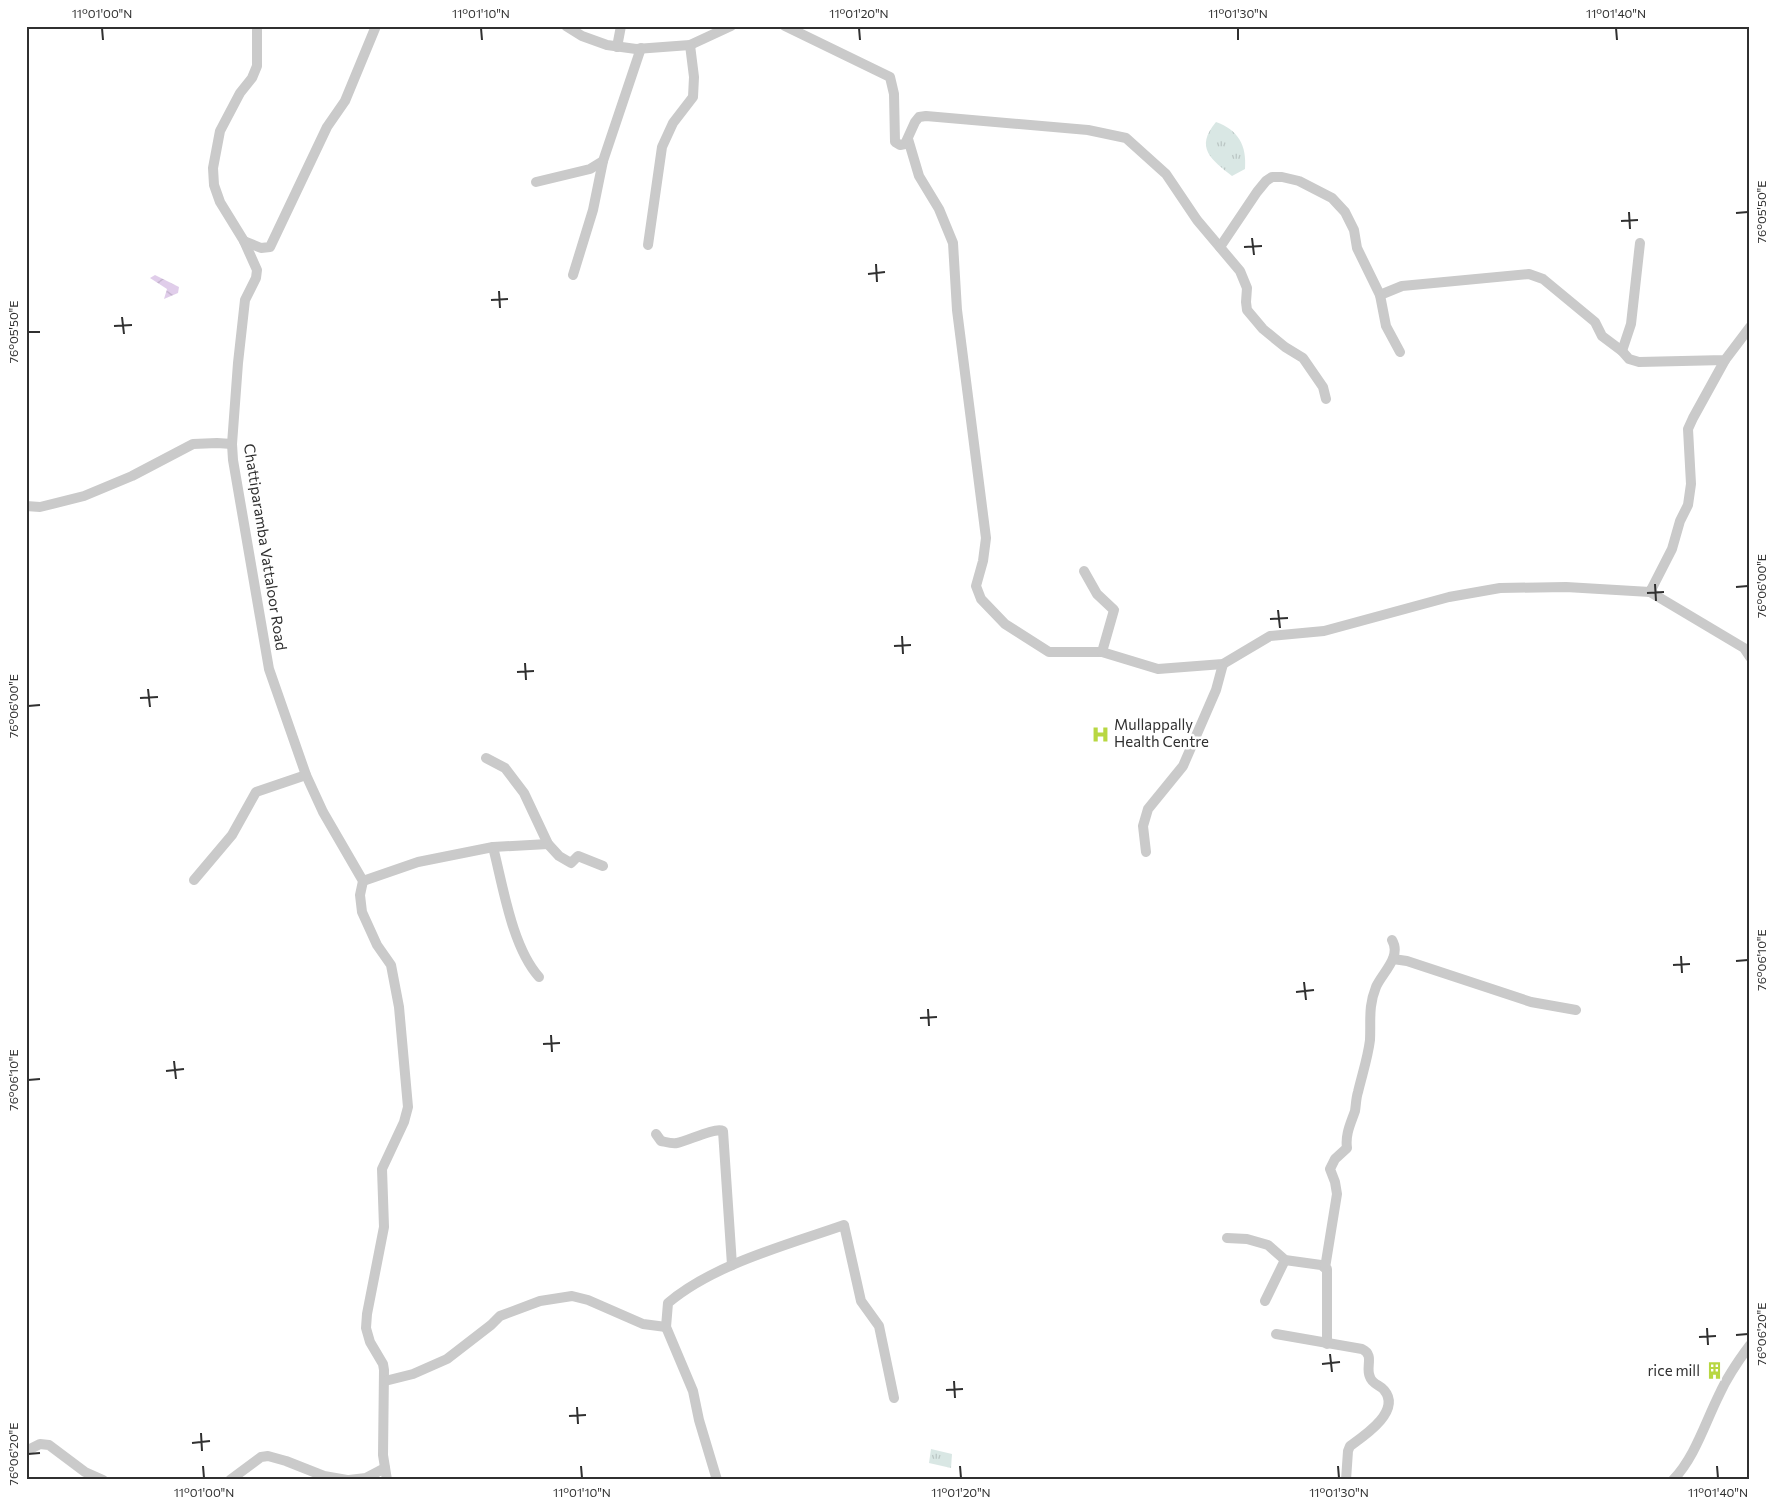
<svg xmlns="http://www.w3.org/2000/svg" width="1776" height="1506" viewBox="0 0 1776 1506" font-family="Commissioner,sans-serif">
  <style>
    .grass { fill: url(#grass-tufts) }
    .water { fill: url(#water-waves) }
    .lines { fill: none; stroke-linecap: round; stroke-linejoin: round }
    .minor { stroke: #cacaca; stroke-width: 10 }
    .ticks { fill: none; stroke: #303030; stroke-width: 2 }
    .labels { text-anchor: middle; stroke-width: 5; stroke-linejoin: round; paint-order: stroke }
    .street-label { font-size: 15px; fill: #303030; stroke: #fff }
    .poi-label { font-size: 15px; fill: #303030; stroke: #fff; text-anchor: start }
    .neatline { fill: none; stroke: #303030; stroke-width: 2 }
    .ticks-label { font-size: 12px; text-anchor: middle; fill: #303030 }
  </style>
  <defs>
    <pattern id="grass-tufts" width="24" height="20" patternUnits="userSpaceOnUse" patternTransform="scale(1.25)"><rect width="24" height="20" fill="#d9e7e4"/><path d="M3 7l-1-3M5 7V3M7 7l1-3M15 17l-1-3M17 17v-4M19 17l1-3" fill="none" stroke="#bbc6c4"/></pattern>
    <pattern id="water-waves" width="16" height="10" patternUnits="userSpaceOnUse" patternTransform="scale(1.25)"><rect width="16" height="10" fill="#e0cdea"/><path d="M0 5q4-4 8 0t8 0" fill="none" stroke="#c0b0c9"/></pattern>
  </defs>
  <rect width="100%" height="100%" fill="#fff"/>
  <g class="grass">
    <path d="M1216 122C1238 130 1247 145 1245 169L1232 176C1212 160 1194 148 1216 122Z"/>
    <polygon points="931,1449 952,1454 951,1468 929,1463"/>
  </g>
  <polygon class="water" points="155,275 179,287 178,293 164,299 167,289 150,278"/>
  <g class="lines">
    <g class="minor">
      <polyline points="257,26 257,66 252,78 240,93 220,131 213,168 214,185 220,202 244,241 257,270 256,278 245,300 238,363 232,444 233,460 269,669 306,775 323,812 363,881 360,895 362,912 377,945 391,965 399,1007 408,1107 404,1122 382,1169 384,1227 367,1314 366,1328 370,1342 383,1364 384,1370 383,1455 387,1480"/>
      <polyline points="566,26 582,36 607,45 636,49 690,45 731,26"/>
      <polyline points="785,26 890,77 894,94 895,142 900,145 905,144 915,122 919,117 926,116 1088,130 1126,138 1166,174 1197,220 1240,271 1247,288 1246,302 1247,310 1263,329 1285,347 1303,358 1323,387 1326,399"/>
      <polyline points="617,47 621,26"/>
      <polyline points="908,139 919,176 939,209 953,243 957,310 986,538 983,561 976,586 981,599 1005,624 1049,652 1102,652 1158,669 1223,664 1270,636 1324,631 1449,597 1500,588 1566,587 1650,592 1672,549 1680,521 1688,505 1691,484 1688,429 1693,418 1725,360"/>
      <polyline points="536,182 590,169 603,161 641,48"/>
      <polyline points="244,241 261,248 270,247 327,127 345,101 376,26"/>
      <polyline points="648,245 662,147 673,123 693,97 694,77 690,45"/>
      <polyline points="1220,247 1257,192 1266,181 1272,177 1282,177 1299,181 1332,198 1345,212 1354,230 1357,248 1380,295 1386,326 1400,352"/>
      <polyline points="573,275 593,210 603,161"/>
      <polyline points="1380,295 1402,286 1529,274 1543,279 1595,322 1602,336 1622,351 1629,359 1639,362 1725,360 1750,327"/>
      <polyline points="1622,351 1631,324 1640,243"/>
      <polyline points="26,506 40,507 84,496 132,476 193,444 217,443 232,444"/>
      <polyline points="1084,571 1097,594 1114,610 1102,652"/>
      <polyline points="1650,592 1744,648 1750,657"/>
      <polyline points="486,758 505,768 524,793 548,844 559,856 571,863 578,856 603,866"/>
      <path d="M493 847C503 886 512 947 539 977"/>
      <polyline points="1146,852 1143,826 1148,809 1183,766 1216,690 1223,664"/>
      <polyline points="194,880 232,835 256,792 306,775"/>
      <polyline points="363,881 418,862 493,847 548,844"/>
      <polyline points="1393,959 1407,961 1531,1002 1576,1010"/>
      <path d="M656 1134 661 1141C666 1142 672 1144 677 1143 688 1141 715 1127 723 1131L732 1265"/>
      <polyline points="1227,1238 1247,1239 1268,1245 1285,1260 1321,1265 1327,1269 1327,1344"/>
      <path d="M1325 1268 1337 1194 1335 1182 1330 1169 1335 1159 1347 1148C1345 1134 1351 1123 1355 1111 1356 1105 1356 1098 1358 1092 1362 1075 1368 1057 1370 1040 1371 1020 1368 1007 1376 987 1382 973 1402 957 1392 940"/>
      <polyline points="1265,1301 1285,1260"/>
      <path d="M1276 1334 1362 1349C1375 1355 1365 1367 1370 1377 1372 1384 1380 1385 1384 1390 1402 1411 1364 1436 1350 1446L1348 1451 1346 1480"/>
      <polyline points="385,1381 413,1374 447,1359 491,1325 500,1316 540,1301 572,1296 588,1300 643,1324 666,1327"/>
      <polyline points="26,1451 40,1444 49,1445 85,1472 103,1480"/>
      <polyline points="230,1480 261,1457 268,1456 286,1461 324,1476 347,1480"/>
      <polyline points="349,1480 366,1478 385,1468"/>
      <path d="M717 1480 699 1420 693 1391 666 1327 668 1303C714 1264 787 1245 844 1225L861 1301 879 1326 894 1398"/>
      <path d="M1673 1480C1695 1457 1705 1423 1719 1395 1727 1377 1738 1361 1750 1345"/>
    </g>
  </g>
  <path class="ticks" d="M102 28 103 40M481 28 482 40M859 28 860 40M1238 28V40M1616 28 1617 40M1629 212 1630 229M1736 213 1748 212M1621 221 1638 220M1252 238 1254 255M1244 247 1262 246M876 264 877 282M868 274 885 272M499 291 500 308M491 300 508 299M122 317 124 334M114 326 132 325M28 332H40M1655 584 1656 601M1736 587 1748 586M1647 593 1664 592M1278 610 1280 628M1270 619 1288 618M902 636 903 654M894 646 911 645M525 663 526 680M517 672 534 671M148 689 150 707M140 698 158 697M28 706 40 705M1681 956 1682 973M1736 961 1748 960M1673 965 1690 964M1304 982 1306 1000M1296 992 1314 990M928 1009 929 1026M920 1018 937 1017M551 1035 552 1052M543 1044 560 1043M174 1061 176 1079M166 1071 184 1069M28 1080 40 1079M1707 1328 1708 1345M1736 1335 1748 1334M1699 1337 1716 1336M1330 1354 1332 1372M1322 1364 1340 1362M954 1381 955 1398M946 1390 963 1389M577 1407 578 1424M569 1416 586 1415M201 1433 202 1451M192 1443 210 1441M28 1454 40 1453M203 1466 204 1478M581 1466 582 1478M960 1466 961 1478M1338 1466 1339 1478M1717 1466 1718 1478"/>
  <defs>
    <symbol id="hospital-bare" viewBox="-9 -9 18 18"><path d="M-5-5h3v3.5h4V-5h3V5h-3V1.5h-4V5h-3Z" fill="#b8d742" stroke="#fff" stroke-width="2.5" paint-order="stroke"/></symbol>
    <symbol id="building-bare" viewBox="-9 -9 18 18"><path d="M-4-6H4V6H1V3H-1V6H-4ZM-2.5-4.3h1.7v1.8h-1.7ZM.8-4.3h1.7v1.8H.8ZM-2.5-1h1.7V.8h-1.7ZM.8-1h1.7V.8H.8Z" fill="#b8d742" stroke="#fff" stroke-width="2.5" paint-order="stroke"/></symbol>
  </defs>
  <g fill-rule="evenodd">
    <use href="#hospital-bare" x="1088" y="722" width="25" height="25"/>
    <use href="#building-bare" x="1702" y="1358" width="25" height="25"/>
  </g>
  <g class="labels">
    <g class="street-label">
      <text transform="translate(265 547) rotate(81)" y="5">Chattiparamba Vattaloor Road</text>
    </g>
    <g class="poi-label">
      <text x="1114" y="730">Mullappally<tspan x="1114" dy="17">Health Centre</tspan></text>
      <text x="1700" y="1376" text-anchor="end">rice mill</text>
    </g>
  </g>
  <rect width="1776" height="1506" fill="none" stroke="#ffffff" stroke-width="55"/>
  <rect x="28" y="28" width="1720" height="1450" class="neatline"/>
  <g class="ticks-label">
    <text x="102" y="18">11°01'00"N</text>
    <text x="481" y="18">11°01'10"N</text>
    <text x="859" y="18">11°01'20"N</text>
    <text x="1238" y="18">11°01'30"N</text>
    <text x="1616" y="18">11°01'40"N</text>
    <text transform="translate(1762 212) rotate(-90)" y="4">76°05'50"E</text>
    <text transform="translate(14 332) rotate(-90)" y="4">76°05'50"E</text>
    <text transform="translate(1762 586) rotate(-90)" y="4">76°06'00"E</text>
    <text transform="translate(14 706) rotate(-90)" y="4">76°06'00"E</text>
    <text transform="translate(1762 960) rotate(-90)" y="4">76°06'10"E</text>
    <text transform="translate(14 1080) rotate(-90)" y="4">76°06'10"E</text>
    <text transform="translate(1762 1334) rotate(-90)" y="4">76°06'20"E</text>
    <text transform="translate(14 1454) rotate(-90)" y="4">76°06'20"E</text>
    <text x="204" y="1497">11°01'00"N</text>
    <text x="582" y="1497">11°01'10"N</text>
    <text x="961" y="1497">11°01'20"N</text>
    <text x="1339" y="1497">11°01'30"N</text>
    <text x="1718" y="1497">11°01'40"N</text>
  </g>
</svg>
